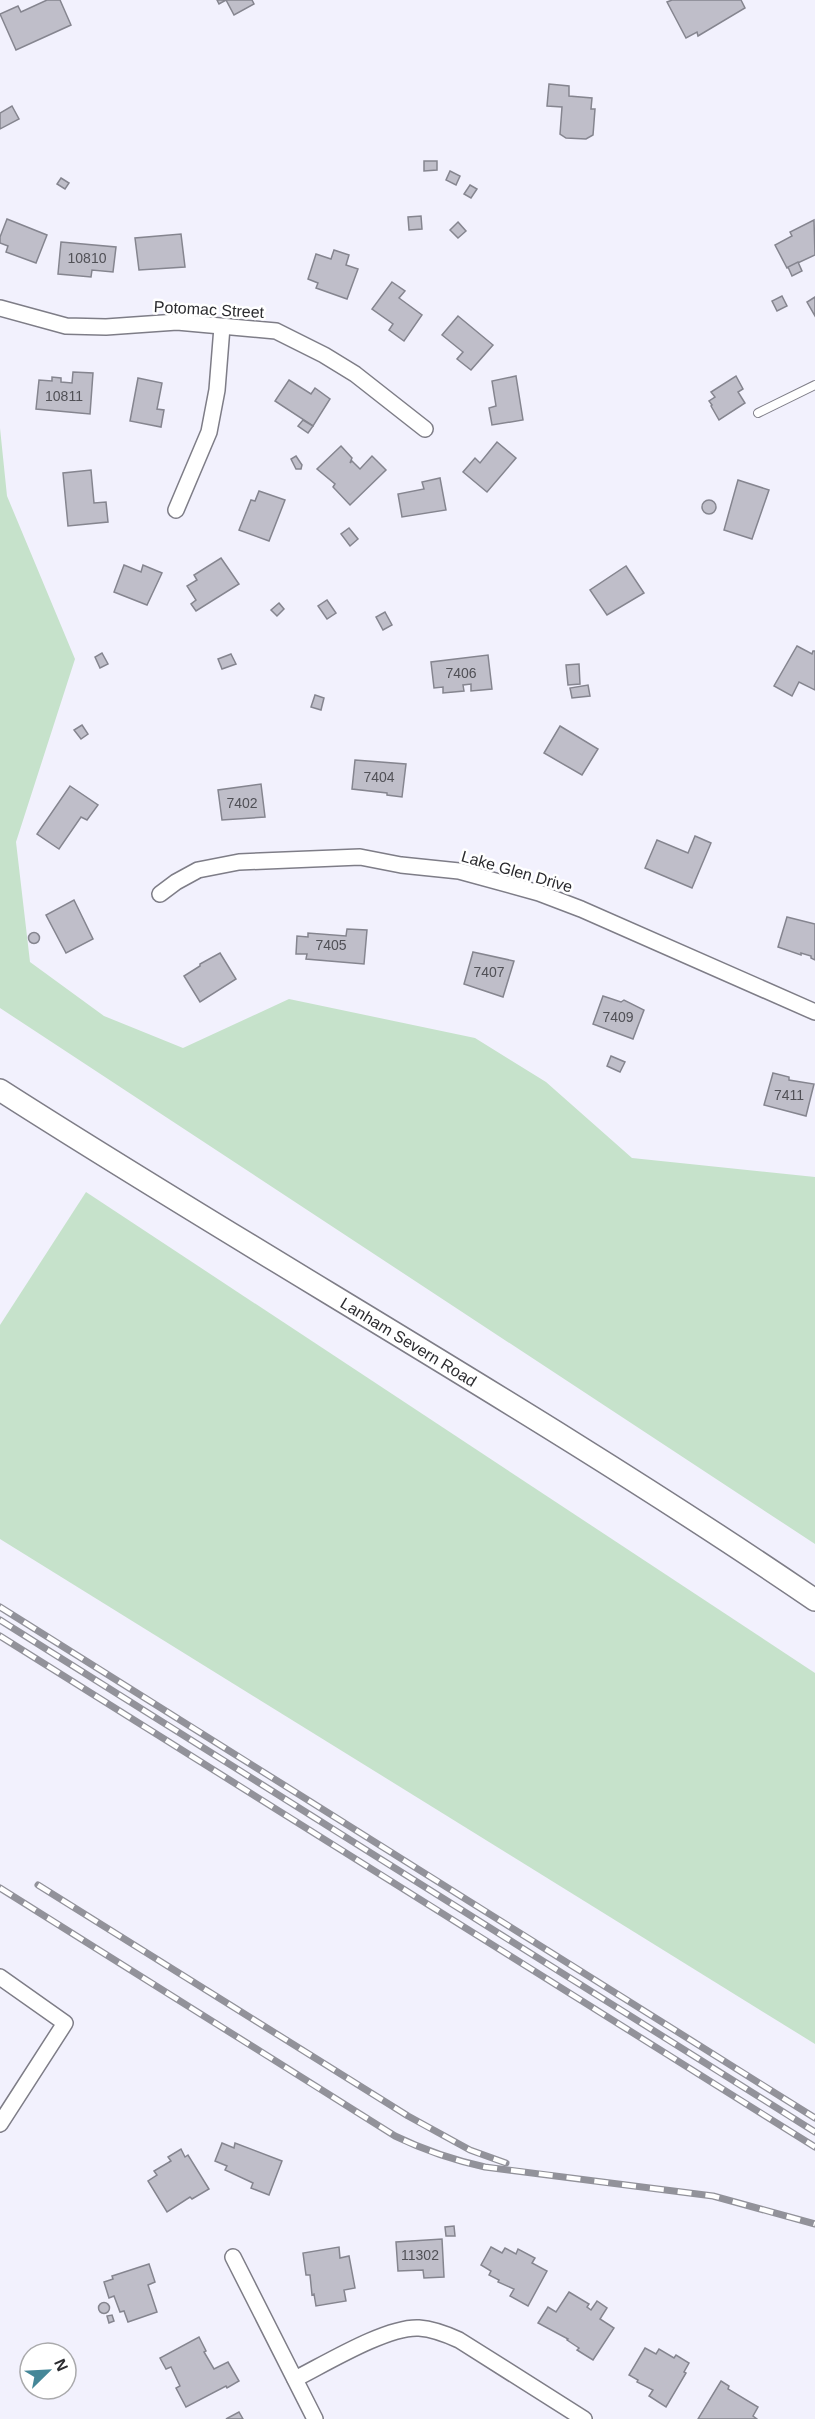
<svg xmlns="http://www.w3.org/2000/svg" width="815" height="2419" viewBox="0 0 815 2419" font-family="Arial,sans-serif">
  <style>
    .green { fill: #c6e2cb }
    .building { fill: #bfbec9; stroke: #85858f; stroke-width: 1.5 }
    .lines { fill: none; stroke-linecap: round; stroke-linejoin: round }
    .service-casing { stroke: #7e7d87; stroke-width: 10 }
    .minor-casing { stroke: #7e7d87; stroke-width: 18 }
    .secondary-casing { stroke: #7e7d87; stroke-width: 24 }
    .service { stroke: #fff; stroke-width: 8 }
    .minor { stroke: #fff; stroke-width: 15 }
    .secondary { stroke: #fff; stroke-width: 21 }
    .rail-casing { stroke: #92929a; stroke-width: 7 }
    .rail { stroke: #fff; stroke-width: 4.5; stroke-dasharray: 14; stroke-linecap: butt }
    .labels { text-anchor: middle; stroke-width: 5; stroke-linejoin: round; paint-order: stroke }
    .number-label { font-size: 14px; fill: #505056 }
    .street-label { font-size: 16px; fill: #2b2b2f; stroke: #fff }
  </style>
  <rect width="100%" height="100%" fill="#f2f1fd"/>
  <g class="green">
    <polygon points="0,428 7,496 75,659 16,842 30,962 104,1016 183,1048 289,999 475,1038 546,1082 632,1158 815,1177 815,1544 0,1008"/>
    <polygon points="86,1192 815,1673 815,2044 0,1539 0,1325"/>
  </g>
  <g class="building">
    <polygon points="47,0 60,0 71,25 16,50 0,14 18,6 21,12"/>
    <polygon points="217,0 252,0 254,4 234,15 226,0 219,4"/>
    <polygon points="672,0 741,0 745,8 698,36 697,32 686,38 667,2"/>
    <polygon points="549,84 569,86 569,96 592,98 591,109 595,109 593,135 586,139 566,138 560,134 562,107 547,106"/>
    <polygon points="12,106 19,119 0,129 0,113"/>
    <polygon points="424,161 437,161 437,170 424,171"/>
    <polygon points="450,171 460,176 456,185 446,180"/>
    <polygon points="61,178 69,183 65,189 57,184"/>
    <polygon points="470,185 477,189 471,198 464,194"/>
    <polygon points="421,216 422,229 409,230 408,217"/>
    <polygon points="7,219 47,235 36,263 6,252 8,246 0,243 0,237"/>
    <polygon points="814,220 815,255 787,268 775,245 792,236 790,232"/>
    <polygon points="458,222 466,231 458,238 450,230"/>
    <polygon points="181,234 185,267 139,270 135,238"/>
    <polygon points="61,242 116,247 113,272 92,270 91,277 58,274"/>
    <polygon points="334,250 349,255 346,265 358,269 347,299 316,288 318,283 308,279 316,254 331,259"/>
    <polygon points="798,262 802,271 792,276 788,267"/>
    <polygon points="392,282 405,291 399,298 422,315 404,341 389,330 393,324 372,309"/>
    <polygon points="782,296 787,306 777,311 772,301"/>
    <polygon points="815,297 815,316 807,302"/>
    <polygon points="458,316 493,345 471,370 457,359 463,352 442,335"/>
    <polygon points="73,372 93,373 90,414 36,409 39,380 52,381 52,377 61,378 61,382 72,383"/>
    <polygon points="516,376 523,420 492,425 489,408 496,406 492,381"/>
    <polygon points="736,376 743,389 738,392 745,403 719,420 711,406 712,405 709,401 715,397 711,392"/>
    <polygon points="138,378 162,383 157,409 164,410 161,427 130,421"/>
    <polygon points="289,380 311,394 315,388 330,399 313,426 275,401"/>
    <polygon points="303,420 313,426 308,433 298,426"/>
    <polygon points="497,442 516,458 487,492 463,472 475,458 480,463"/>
    <polygon points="341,446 352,458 350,463 352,461 360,469 372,456 386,470 350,505 333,487 335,484 317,469"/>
    <polygon points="296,456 302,465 301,469 296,469 291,459"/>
    <polygon points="91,470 94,503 106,502 108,522 68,526 63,473"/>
    <polygon points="440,478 446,510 402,517 398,494 424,489 422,482"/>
    <polygon points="738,480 769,490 752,539 724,530"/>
    <polygon points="259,491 285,500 269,541 239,530 251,500 255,501"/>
    <circle cx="709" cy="507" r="7"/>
    <polygon points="349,528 358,539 350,546 341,534"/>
    <polygon points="221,558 239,584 196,611 191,604 196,600 187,586 197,580 194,575"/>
    <polygon points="124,565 141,572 143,565 162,573 147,605 114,592"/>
    <polygon points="626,566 644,593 607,615 590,590"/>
    <polygon points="327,600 336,613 327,619 318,606"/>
    <polygon points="279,603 284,609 277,616 271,610"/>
    <polygon points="385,612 392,625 383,630 376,617"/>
    <polygon points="797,646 812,654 813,651 815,651 815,690 799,682 792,696 774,686"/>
    <polygon points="102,653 108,664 100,668 95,657"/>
    <polygon points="231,654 236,664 222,669 218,659"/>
    <polygon points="488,655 492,689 471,691 471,684 463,685 464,691 443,693 443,687 434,688 431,662"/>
    <polygon points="579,664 580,684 568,685 566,665"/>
    <polygon points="588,685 590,696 572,698 570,688"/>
    <polygon points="315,695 324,698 321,710 311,707"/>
    <polygon points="82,725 88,734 81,739 74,730"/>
    <polygon points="560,726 598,749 582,775 544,753"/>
    <polygon points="355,760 406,764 402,797 387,795 387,793 352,789"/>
    <polygon points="261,784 265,817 222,820 218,790"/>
    <polygon points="70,786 98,805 87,820 81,817 59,849 37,834"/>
    <polygon points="695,836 711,843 692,888 645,868 657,840 688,853"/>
    <polygon points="74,900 93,939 66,953 46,915"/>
    <polygon points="787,917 815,924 815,960 811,958 811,956 801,953 801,955 778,947"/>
    <polygon points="347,929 367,930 364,964 306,959 307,954 296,954 297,936 308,937 308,933 346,936"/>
    <circle cx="34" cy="938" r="5.5"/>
    <polygon points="473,952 514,961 503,997 464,984"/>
    <polygon points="220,953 236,979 200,1002 184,976 200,966 200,964"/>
    <polygon points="603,996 621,1002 624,1000 644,1010 633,1039 593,1024"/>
    <polygon points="611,1056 625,1062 620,1072 607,1066"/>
    <polygon points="773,1073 789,1077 789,1080 814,1084 806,1116 764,1105"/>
    <polygon points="222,2143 234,2148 235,2143 282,2161 269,2195 251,2188 253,2183 225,2170 227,2166 215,2161"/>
    <polygon points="181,2149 185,2157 188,2155 209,2189 192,2199 190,2197 167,2212 148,2181 157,2175 154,2171 171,2161 168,2157"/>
    <polygon points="454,2226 455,2236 446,2236 445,2227"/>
    <polygon points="442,2239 444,2277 424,2278 423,2270 398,2271 396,2242"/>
    <polygon points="339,2247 340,2258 349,2256 355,2288 344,2290 346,2301 316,2306 314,2294 312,2295 310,2275 306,2275 303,2253"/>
    <polygon points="491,2247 502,2253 505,2248 516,2254 518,2249 535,2258 532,2263 547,2271 528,2306 510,2296 514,2289 498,2282 499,2280 489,2275 491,2271 481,2265"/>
    <polygon points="149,2264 155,2282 148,2285 157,2312 128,2322 124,2311 120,2312 114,2296 109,2298 104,2282 113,2279 112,2276"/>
    <polygon points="569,2292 589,2304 587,2307 591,2310 597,2301 607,2308 600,2319 614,2328 593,2360 577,2350 579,2348 567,2340 568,2339 538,2323 548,2307 556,2312"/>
    <circle cx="104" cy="2308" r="5.5"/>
    <polygon points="112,2315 114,2321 109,2323 107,2316"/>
    <polygon points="199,2337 206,2351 204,2352 214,2369 228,2362 239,2381 227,2388 226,2386 186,2407 176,2388 180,2386 171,2367 166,2369 160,2358"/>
    <polygon points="645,2348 656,2354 659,2349 674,2358 676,2355 689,2363 684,2372 686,2373 666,2407 649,2396 653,2390 637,2382 638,2380 629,2375"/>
    <polygon points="721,2381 729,2386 728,2389 758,2407 753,2416 757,2419 698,2419"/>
    <polygon points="239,2412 243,2419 226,2419"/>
  </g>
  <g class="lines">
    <defs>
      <polyline id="service" points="758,413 815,385"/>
      <g id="minor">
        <polyline points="0,308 66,326 106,327 177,322 276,331 324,355 355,374 425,429"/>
        <polyline points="176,510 209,432 217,390 222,327"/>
        <polyline points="160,894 176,882 198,870 239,862 360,857 401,865 459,871 539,893 581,909 815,1012"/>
        <polyline points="0,1977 65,2023 0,2124"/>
        <polyline points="233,2257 315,2419"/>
        <path d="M295 2379C325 2364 387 2326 419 2328 433 2329 446 2334 459 2340L584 2419"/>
      </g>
      <g id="secondary">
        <path id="s1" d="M0 1090C270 1263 550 1419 815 1600"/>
      </g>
    </defs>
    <use href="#service" class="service-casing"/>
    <use href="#minor" class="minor-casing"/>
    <use href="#secondary" class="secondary-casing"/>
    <use href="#service" class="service"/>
    <use href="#minor" class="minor"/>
    <use href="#secondary" class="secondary"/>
    <defs>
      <g id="rail">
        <polyline points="0,1607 815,2118"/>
        <polyline points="0,1620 815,2132"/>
        <polyline points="0,1636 815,2147"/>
        <polyline points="38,1885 408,2116 470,2150 506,2163"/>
        <path d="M0 1888 395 2136C424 2150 453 2160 485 2167L713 2196 815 2224"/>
      </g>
    </defs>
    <use href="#rail" class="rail-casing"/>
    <use href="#rail" class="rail"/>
  </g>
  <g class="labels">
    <g class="number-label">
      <text x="87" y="263">10810</text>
      <text x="64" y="401">10811</text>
      <text x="461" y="678">7406</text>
      <text x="379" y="782">7404</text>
      <text x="242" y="808">7402</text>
      <text x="331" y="950">7405</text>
      <text x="489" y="977">7407</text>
      <text x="618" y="1022">7409</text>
      <text x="789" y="1100">7411</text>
      <text x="420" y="2260">11302</text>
    </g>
    <g class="street-label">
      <text transform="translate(209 309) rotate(3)" y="6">Potomac Street</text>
      <text transform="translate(517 871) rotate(16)" y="6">Lake Glen Drive</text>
      <text dy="6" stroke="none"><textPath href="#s1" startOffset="480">Lanham Severn Road</textPath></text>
    </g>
  </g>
  <g transform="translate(48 2371) rotate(66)"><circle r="28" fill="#ffffff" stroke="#aaaaac" stroke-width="1.5"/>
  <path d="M0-4.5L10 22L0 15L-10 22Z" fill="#458798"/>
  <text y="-9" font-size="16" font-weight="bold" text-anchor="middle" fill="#2b2b2f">N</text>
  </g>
</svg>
